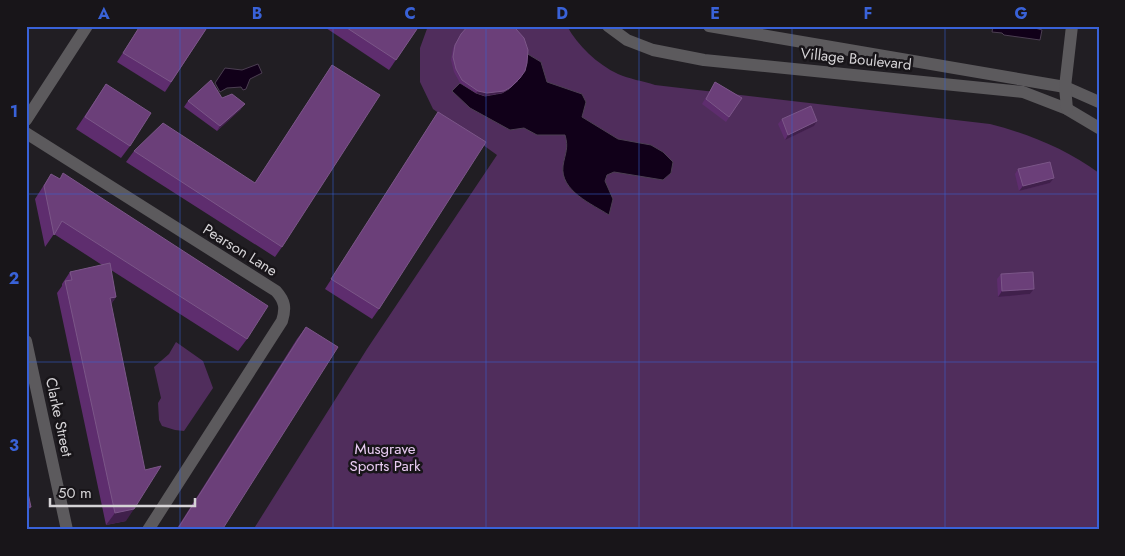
<svg xmlns="http://www.w3.org/2000/svg" width="1125" height="556" viewBox="0 0 1125 556" font-family="Jost,sans-serif">
  <style>
    .green { fill: #502d5c }
    .water { fill: #110019; stroke: #4c3f52 }
    .lines { fill: none; stroke-linecap: round; stroke-linejoin: round }
    .minor { stroke: #5c5a5d; stroke-width: 12 }
    .wall { fill: #5e2d6e }
    .shaded-wall { fill: #40204b }
    .building { fill: #6b3f79; stroke: #7b5688 }
    .grid { fill: none; stroke: #3962d8; stroke-width: 1; stroke-opacity: 0.55 }
    .labels { text-anchor: middle; stroke-width: 5; stroke-linejoin: round; paint-order: stroke }
    .street-label { font-size: 15px; fill: #d5d3d6; stroke: #181519 }
    .park-label { font-size: 15px; fill: #e8cbf2; stroke: #181519 }
    .neatline { fill: none; stroke: #3962d8; stroke-width: 2 }
    .grid-label { font-size: 16px; text-anchor: middle; font-weight: bold; fill: #3962d8 }
  </style>
  <rect width="100%" height="100%" fill="#211e23"/>
  <g class="green">
    <path d="M428 26H567C578 46 597 64 618 74 629 79 643 81 655 85L990 124C1029 134 1066 149 1099 173V530H253L367 349 497 155 433 109 420 82V48Z"/>
    <polygon points="176,342 203,361 213,388 184,431 175,430 162,426 159,420 158,403 161,398 154,367 169,354"/>
  </g>
  <g class="water">
    <polygon points="993,26 1028,26 1042,30 1040,40 1004,35 1002,33 992,32"/>
    <path d="M526 53 541 62 547 82 582 94 586 102 582 117 618 139 651 145 663 152 673 162 671 173 663 180 614 172 607 175 605 181 613 199 609 215C592 204 560 191 563 166 565 153 569 148 565 135H537L524 128 510 130 470 108 452 91 460 83 476 93 485 96 502 93 509 89Z"/>
    <polygon points="258,64 262,73 250,79 246,89 243,90 241,87 227,88 220,92 215,83 225,68 242,70"/>
  </g>
  <g class="lines">
    <g class="minor">
      <polyline points="608,26 627,40 653,50 704,60 1023,92 1067,109 1099,128"/>
      <polyline points="709,26 1065,87 1099,102"/>
      <polyline points="1067,109 1065,87 1072,26"/>
      <polyline points="26,120 87,26"/>
      <path d="M26 133 276 291C285 301 286 308 282 321L148 530"/>
      <polyline points="26,341 67,530"/>
    </g>
  </g>
  <g class="wall">
    <polygon points="140,26 208,26 165,92 117,62"/>
    <polygon points="323,26 419,26 389,70"/>
    <polygon points="461,34 518,81 509,89 502,93 485,96 476,93 460,83 454,72 451,60 453,48"/>
    <polygon points="332,65 282,247 275,257 126,162 134,151 255,183"/>
    <polygon points="715,82 742,98 726,122 702,104"/>
    <polygon points="106,84 130,146 121,158 76,129"/>
    <polygon points="222,98 241,109 217,131 184,107 188,101"/>
    <polygon points="438,112 379,309 372,319 325,289"/>
    <polygon points="782,119 817,121 814,126 785,140 778,124"/>
    <polygon points="1018,169 1054,178 1050,183 1019,191 1015,174"/>
    <polygon points="51,174 247,339 238,351 111,270 116,297 111,304 126,521 106,525 57,293 62,286 62,284 70,272 102,265 54,234 45,247 35,199"/>
    <polygon points="1001,274 1034,289 1030,294 998,297 997,279"/>
    <polygon points="306,327 222,530 176,530 297,339"/>
  </g>
  <g class="shaded-wall">
    <polygon points="951,26 967,26 966,28"/>
    <polygon points="520,78 509,89 502,93 485,96 476,93 478,91"/>
    <polygon points="245,104 241,109 217,131 220,126"/>
    <polygon points="817,121 814,126 785,140 788,135"/>
    <polygon points="1054,178 1050,183 1019,191 1023,186"/>
    <polygon points="1034,289 1030,294 998,297 1002,291"/>
    <polygon points="116,297 108,309 110,298"/>
    <polygon points="31,507 26,515 26,508"/>
    <polygon points="134,509 126,521 106,525 115,513"/>
  </g>
  <g class="building">
    <polygon points="140,26 208,26 171,82 123,53"/>
    <polygon points="344,26 419,26 396,60"/>
    <polygon points="468,26 513,26 516,29 524,38 528,50 527,63 525,71 520,78 511,87 504,91 487,93 478,91 462,80 456,69 453,57 455,45 461,34"/>
    <polygon points="332,65 380,95 282,247 134,151 163,123 255,183"/>
    <polygon points="211,80 222,98 232,94 245,104 220,126 188,101"/>
    <polygon points="715,82 742,98 729,117 706,99"/>
    <polygon points="106,84 151,113 130,146 85,117"/>
    <polygon points="811,106 817,121 788,135 782,119"/>
    <polygon points="438,112 486,142 379,309 331,279"/>
    <polygon points="1050,162 1054,178 1023,186 1018,169"/>
    <polygon points="63,173 268,306 247,339 62,221 54,235 44,186 51,174 60,179"/>
    <polygon points="110,263 116,297 110,298 145,470 161,466 134,509 115,513 65,281 72,280 70,272"/>
    <polygon points="1033,272 1034,289 1002,291 1001,274"/>
    <polygon points="306,327 338,347 222,530 177,530"/>
    <polygon points="26,484 31,507 26,508"/>
  </g>
  <path class="grid" d="M180 26V530M333 26V530M486 26V530M639 26V530M792 26V530M945 26V530M26 194H1099M26 362H1099"/>
  <g class="labels">
    <g class="street-label">
      <text transform="translate(856 59) rotate(6)" y="5">Village Boulevard</text>
      <text transform="translate(240 250) rotate(32)" y="5">Pearson Lane</text>
      <text transform="translate(59 417) rotate(78)" y="5">Clarke Street</text>
    </g>
    <g class="park-label">
      <text x="385" y="454">Musgrave<tspan x="385" dy="17">Sports Park</tspan></text>
    </g>
  </g>
  <rect width="1125" height="556" fill="none" stroke="#181519" stroke-width="55"/>
  <path d="M50 498v8h145v-8" fill="none" stroke="#d5d3d6" stroke-width="2.5"/>
  <text x="58" y="498" font-size="15" fill="#d5d3d6" stroke="#181519" stroke-width="4" paint-order="stroke">50 m</text>
  <rect x="28" y="28" width="1070" height="500" class="neatline"/>
  <g class="grid-label">
    <text x="104" y="19">A</text>
    <text x="257" y="19">B</text>
    <text x="410" y="19">C</text>
    <text x="562" y="19">D</text>
    <text x="715" y="19">E</text>
    <text x="868" y="19">F</text>
    <text x="1021" y="19">G</text>
    <text x="14" y="117">1</text>
    <text x="14" y="284">2</text>
    <text x="14" y="451">3</text>
  </g>
</svg>
